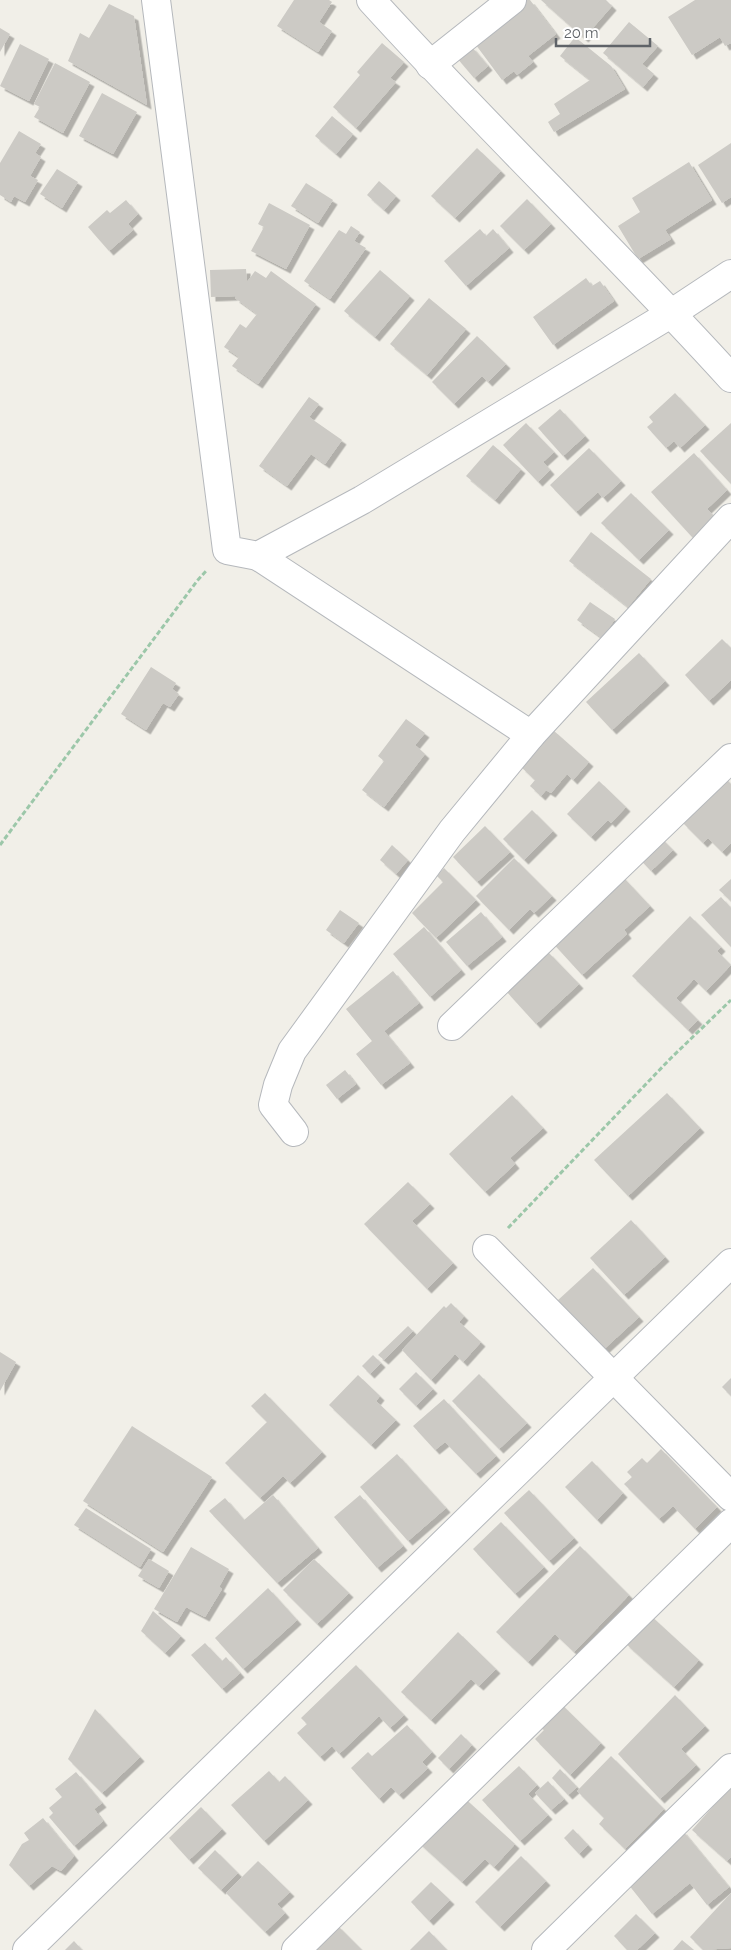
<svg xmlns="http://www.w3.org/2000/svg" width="731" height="1950" viewBox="0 0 731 1950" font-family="Raleway,sans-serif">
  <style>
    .building { fill: #cccac5; filter: url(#shadow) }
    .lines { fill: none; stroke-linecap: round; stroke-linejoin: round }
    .minor-casing { stroke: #b5b8bc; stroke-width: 30 }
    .path { stroke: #9cc7a9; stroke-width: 3; stroke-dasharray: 5 2.5; stroke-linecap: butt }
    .minor { stroke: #fff; stroke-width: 28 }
  </style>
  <defs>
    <filter id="shadow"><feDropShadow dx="4.5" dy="4.5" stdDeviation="0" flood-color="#0004"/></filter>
  </defs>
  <rect width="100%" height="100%" fill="#f1efe8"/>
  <g class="building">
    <polygon points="294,0 329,0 332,2 319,22 332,31 318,52 277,26"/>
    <polygon points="526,0 530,0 556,34 528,56 533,62 517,75 514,71 502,80 473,41"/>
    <polygon points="541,0 606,0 612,6 584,38"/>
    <polygon points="695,0 731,0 731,43 725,46 720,37 692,55 668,17"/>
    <polygon points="109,4 134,16 147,105 68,61 80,33 89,38"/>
    <polygon points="629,22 658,46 642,64 654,74 643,87 603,53"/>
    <polygon points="0,28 10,34 0,52"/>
    <polygon points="575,37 611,66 625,89 554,132 548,122 560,114 554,104 590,80 560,56"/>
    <polygon points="382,43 404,62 390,78 396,82 356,128 333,107 360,75 357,72"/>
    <polygon points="20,44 49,59 29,101 0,86"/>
    <polygon points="471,46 488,66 474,78 457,58"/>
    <polygon points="55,63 90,82 63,133 34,117 40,107 34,104"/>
    <polygon points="102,93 137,112 113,154 79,136"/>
    <polygon points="332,116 353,134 336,154 315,136"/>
    <polygon points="19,131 41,144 35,153 41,157 30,176 38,180 25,202 14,196 11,202 0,195 0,163"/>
    <polygon points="731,143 731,197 722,203 698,165"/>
    <polygon points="477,148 501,171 455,218 431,196"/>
    <polygon points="689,162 712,200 665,230 671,239 638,259 618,226 640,212 632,198"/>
    <polygon points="57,169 78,182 62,208 40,194"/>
    <polygon points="379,181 396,196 384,210 367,195"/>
    <polygon points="306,183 333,200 318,223 291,206"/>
    <polygon points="527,199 551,224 524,250 500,226"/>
    <polygon points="126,200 138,214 128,224 133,230 109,251 88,227 107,210 110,213"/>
    <polygon points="269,203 310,225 286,269 251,251 264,227 258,224"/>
    <polygon points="351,226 360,232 354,241 366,248 330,299 304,281 339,230 346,234"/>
    <polygon points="480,229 486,236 493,229 509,248 466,286 444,261"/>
    <polygon points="246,269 247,282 255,271 266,278 271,271 316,304 258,384 232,366 239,357 224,347 240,324 246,328 257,314 235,298 236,296 211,297 210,270"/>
    <polygon points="380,270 410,296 375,337 344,311"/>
    <polygon points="586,278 592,286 600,281 614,301 553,345 533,317"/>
    <polygon points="429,298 466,329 427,375 390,344"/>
    <polygon points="477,336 506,364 488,382 482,376 454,404 432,382"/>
    <polygon points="675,393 705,425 680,448 674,441 666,448 647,427 653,422 649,417"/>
    <polygon points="309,397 319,404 309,417 342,440 325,464 311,454 287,486 259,466"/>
    <polygon points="560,409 585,436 563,456 538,428"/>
    <polygon points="526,423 554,452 543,462 550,470 538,482 503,445"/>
    <polygon points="731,423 731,484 700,451"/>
    <polygon points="493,445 521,469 495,500 466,476"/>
    <polygon points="589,448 621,481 603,498 598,492 576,512 550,485"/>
    <polygon points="694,453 727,490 707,509 715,517 693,538 651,492"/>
    <polygon points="631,493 669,530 639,560 601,523"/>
    <polygon points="591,532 651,579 628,607 569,561"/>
    <polygon points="590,602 615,619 602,638 577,620"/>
    <polygon points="722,639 731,648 731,680 709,701 685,675"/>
    <polygon points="639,653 665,681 612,730 586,702"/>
    <polygon points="151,667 176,683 172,689 179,694 170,707 163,703 146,730 121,714"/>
    <polygon points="406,719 425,733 415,745 425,754 384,807 362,790 384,761 378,756"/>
    <polygon points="553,730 589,762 573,780 567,774 551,793 546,790 541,796 530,786 535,780 521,767"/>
    <polygon points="721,774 731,784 731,843 722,852 708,838 703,843 683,823"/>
    <polygon points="599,781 626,807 611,823 608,820 591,837 567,814"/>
    <polygon points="532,810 553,831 524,860 503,839"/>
    <polygon points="485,826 510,852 477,882 453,857"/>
    <polygon points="658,835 673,850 651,871 636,855"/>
    <polygon points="392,845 408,860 396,874 380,860"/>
    <polygon points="514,858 552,896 534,913 530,909 509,930 476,896"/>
    <polygon points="444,868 476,900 436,938 412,913 443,882 437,876"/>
    <polygon points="619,873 650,906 624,930 627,934 582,975 551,941"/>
    <polygon points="731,879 731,901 719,890"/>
    <polygon points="721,897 731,908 731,947 701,915"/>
    <polygon points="340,910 359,923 344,943 326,930"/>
    <polygon points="481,912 502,937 467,966 446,942"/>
    <polygon points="690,916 721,947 717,951 731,965 706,991 694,979 676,998 698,1020 688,1030 632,976"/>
    <polygon points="424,927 461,970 430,997 393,954"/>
    <polygon points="548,952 579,984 536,1024 506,991"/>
    <polygon points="393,971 419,1003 384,1031 410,1063 381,1085 356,1054 372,1041 346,1009"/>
    <polygon points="345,1070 356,1084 337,1099 326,1085"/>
    <polygon points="667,1093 700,1128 628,1196 594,1160"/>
    <polygon points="512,1095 543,1128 510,1158 515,1164 485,1192 449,1154"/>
    <polygon points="408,1182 430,1204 412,1221 453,1263 427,1289 364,1224"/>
    <polygon points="631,1220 665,1257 624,1295 590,1258"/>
    <polygon points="593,1268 639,1317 602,1351 557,1301"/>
    <polygon points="451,1303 464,1316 459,1322 481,1342 463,1362 455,1354 431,1380 402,1350 444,1306 446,1308"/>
    <polygon points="408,1326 413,1331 384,1360 378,1355"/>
    <polygon points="0,1352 16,1362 0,1391"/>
    <polygon points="373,1355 381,1363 370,1374 362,1366"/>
    <polygon points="416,1372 433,1389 416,1406 399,1389"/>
    <polygon points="479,1374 527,1423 499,1449 452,1401"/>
    <polygon points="358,1375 380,1396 376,1401 396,1420 371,1445 329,1405"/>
    <polygon points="731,1378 731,1396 722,1387"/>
    <polygon points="265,1393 322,1452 290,1483 283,1476 260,1498 225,1463 267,1422 251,1406"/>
    <polygon points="444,1399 496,1456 476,1474 445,1442 435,1450 413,1426"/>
    <polygon points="132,1426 212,1477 163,1552 83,1501"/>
    <polygon points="661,1449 717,1507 695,1529 673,1506 659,1519 624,1484 632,1477 627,1472 642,1458 647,1463"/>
    <polygon points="397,1454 446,1508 408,1541 360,1487"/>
    <polygon points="592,1461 623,1493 597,1520 565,1487"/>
    <polygon points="529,1490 574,1538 549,1561 504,1513"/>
    <polygon points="273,1495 318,1548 277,1583 209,1511 225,1498 244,1520"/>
    <polygon points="360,1495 403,1546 377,1568 334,1517"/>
    <polygon points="86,1508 151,1549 140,1567 74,1525"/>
    <polygon points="501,1522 544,1567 515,1594 473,1549"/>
    <polygon points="580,1546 629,1595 574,1652 555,1634 528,1662 496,1632"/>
    <polygon points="191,1547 229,1569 219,1587 222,1589 205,1617 186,1607 177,1622 154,1609"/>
    <polygon points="149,1559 169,1571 159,1588 138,1576"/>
    <polygon points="314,1559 349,1593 317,1624 283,1590"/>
    <polygon points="268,1588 297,1620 243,1669 215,1638"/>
    <polygon points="153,1611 181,1636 165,1653 141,1631"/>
    <polygon points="650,1615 699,1660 674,1687 625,1643"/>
    <polygon points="458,1632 496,1669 479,1686 471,1679 431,1720 401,1692"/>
    <polygon points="205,1643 222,1661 226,1657 240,1673 222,1689 191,1655"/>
    <polygon points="356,1665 404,1715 390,1728 379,1716 339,1754 332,1746 320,1757 297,1733 307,1724 301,1718"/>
    <polygon points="675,1695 705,1726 681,1749 696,1765 660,1799 618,1754"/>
    <polygon points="558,1701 601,1743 570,1775 535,1739 544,1730 536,1722"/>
    <polygon points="95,1709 140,1757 102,1793 68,1759"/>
    <polygon points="407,1725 432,1752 422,1762 428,1768 399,1795 391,1787 379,1799 351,1768 368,1752 372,1756"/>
    <polygon points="461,1734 472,1745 449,1769 438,1758"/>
    <polygon points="611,1756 664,1809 625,1849 599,1824 604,1818 577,1791"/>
    <polygon points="519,1766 537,1785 528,1794 548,1815 520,1841 482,1800"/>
    <polygon points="560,1769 577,1787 568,1795 552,1778"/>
    <polygon points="269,1771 279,1782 285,1776 308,1800 264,1841 231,1805"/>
    <polygon points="76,1772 102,1803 94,1809 103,1821 74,1846 49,1817 53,1813 49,1808 62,1797 55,1789"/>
    <polygon points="548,1781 564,1799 551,1810 535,1793"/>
    <polygon points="731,1786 731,1857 727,1861 692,1830"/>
    <polygon points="461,1795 515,1844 494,1867 485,1859 462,1882 418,1842"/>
    <polygon points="201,1807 222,1829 189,1860 169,1838"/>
    <polygon points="43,1818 74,1856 61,1871 52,1866 29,1886 9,1865 22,1844 29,1840 24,1833"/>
    <polygon points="573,1829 588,1845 579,1854 564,1838"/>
    <polygon points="682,1830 729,1887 707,1905 690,1883 652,1914 628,1884"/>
    <polygon points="215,1850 238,1873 221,1890 198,1868"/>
    <polygon points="521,1856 546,1881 500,1927 475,1902"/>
    <polygon points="258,1861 290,1892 277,1904 285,1913 265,1932 226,1893"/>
    <polygon points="431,1882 450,1900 429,1921 411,1902"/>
    <polygon points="731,1893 731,1948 703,1950 690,1937"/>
    <polygon points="636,1914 655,1933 637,1950 627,1950 614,1936"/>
    <polygon points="337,1925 362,1950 311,1950"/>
    <polygon points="429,1931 447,1950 410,1950"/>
    <polygon points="682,1940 694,1950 673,1950"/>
    <polygon points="74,1941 82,1950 65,1950"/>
  </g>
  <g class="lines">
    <defs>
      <g id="minor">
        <polyline points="156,0 227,550 258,556 362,500 672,313 731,274"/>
        <path d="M371 0C488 129 614 249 731 378"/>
        <polyline points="430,65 512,0"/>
        <polyline points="258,556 531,735"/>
        <polyline points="452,1026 731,758"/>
        <polyline points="294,1132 273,1105 278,1085 292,1051 452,831 531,735 731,518"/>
        <polyline points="487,1249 731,1497"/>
        <polyline points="27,1950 731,1263"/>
        <polyline points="296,1950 731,1523"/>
        <polyline points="546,1950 731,1768"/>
      </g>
    </defs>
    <use href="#minor" class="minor-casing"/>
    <g class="path">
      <polyline points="0,845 197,581 207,570"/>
      <polyline points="508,1228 670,1059 731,1000"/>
    </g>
    <use href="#minor" class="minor"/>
  </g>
  <path d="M556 38v8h94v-8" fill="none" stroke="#5f6368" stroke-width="2.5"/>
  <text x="564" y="38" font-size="15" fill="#5f6368" stroke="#ffffff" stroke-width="4" paint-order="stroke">20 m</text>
</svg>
